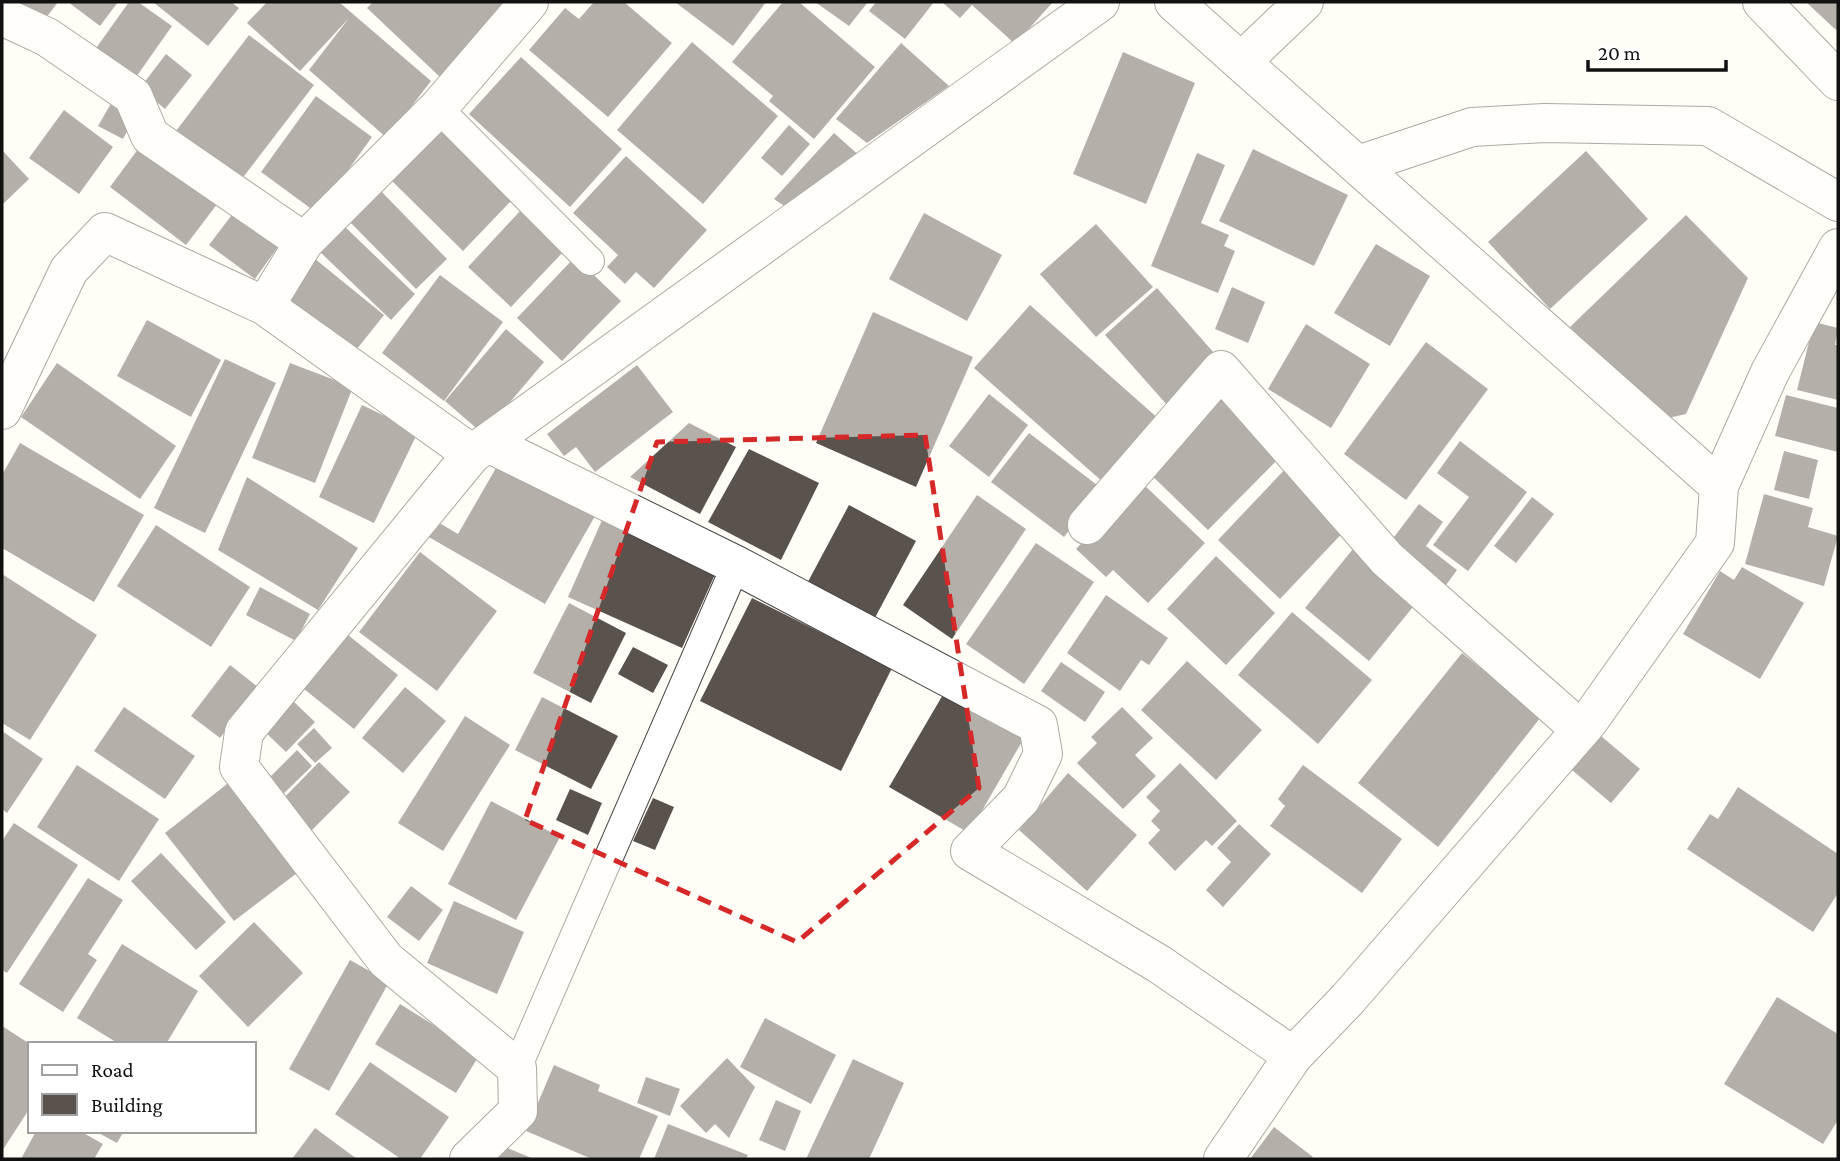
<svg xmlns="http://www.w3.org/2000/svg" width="1840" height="1161" viewBox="0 0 1840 1161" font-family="'Crimson Pro',serif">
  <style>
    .building { fill: #5a524d }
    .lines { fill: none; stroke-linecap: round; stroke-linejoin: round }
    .service-casing { stroke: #444; stroke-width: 30 }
    .minor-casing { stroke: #444; stroke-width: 40 }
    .service { stroke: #fff; stroke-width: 28 }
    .minor { stroke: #fff; stroke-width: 38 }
    .marked { fill: none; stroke: #d62828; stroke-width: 5; stroke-dasharray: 14 9; stroke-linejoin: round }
  </style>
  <rect width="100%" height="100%" fill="#fffdf5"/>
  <g class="building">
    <polygon points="13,2 58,2 42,23"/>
    <polygon points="68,2 118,2 100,26"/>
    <polygon points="129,2 138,2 172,26 134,80 94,51"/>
    <polygon points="153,2 231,2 239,8 208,46"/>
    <polygon points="267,2 339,2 431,81 387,138 309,70 349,18 300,71 247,23"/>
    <polygon points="373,2 502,2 504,5 441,78 367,8"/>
    <polygon points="594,2 624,2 672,43 608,117 529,50 565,8 579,19"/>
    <polygon points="675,2 766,2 733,46"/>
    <polygon points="783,2 799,2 875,67 814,139 769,101 773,96 732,62"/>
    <polygon points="815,2 868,2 849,26"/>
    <polygon points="876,2 934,2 905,39 869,11"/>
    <polygon points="942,2 1053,2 1015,44 972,5 960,18"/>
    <polygon points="1806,2 1838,2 1838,27 1836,30"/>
    <polygon points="249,35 314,85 241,180 176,131"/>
    <polygon points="692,42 778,116 703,204 617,130"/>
    <polygon points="901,43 949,86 867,143 836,119"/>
    <polygon points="1123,52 1195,83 1146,204 1073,174"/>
    <polygon points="166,54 192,75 165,109 140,88"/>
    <polygon points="521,57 622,149 570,207 469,114"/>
    <polygon points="316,96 372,137 317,213 261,172"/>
    <polygon points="113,100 137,113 123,139 98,126"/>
    <polygon points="64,110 113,147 79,194 29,158"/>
    <polygon points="789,125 810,144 782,176 761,158"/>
    <polygon points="441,130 512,200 463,251 392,181"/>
    <polygon points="834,133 862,158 789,209 774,199"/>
    <polygon points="144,141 221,199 186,245 110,187"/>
    <polygon points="1253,149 1348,195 1314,266 1219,221"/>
    <polygon points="2,150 29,179 2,205"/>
    <polygon points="1586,151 1648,219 1550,309 1488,242"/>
    <polygon points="1197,153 1225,165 1201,223 1229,235 1224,246 1235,251 1218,293 1151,266"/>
    <polygon points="626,156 707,230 654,288 636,272 625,284 607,267 618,255 573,213"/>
    <polygon points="378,188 447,259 416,289 347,219"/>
    <polygon points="237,208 282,241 255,279 209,245"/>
    <polygon points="521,210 564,251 511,307 468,267"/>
    <polygon points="924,213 1002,255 967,321 889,279"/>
    <polygon points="1686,215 1748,278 1686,414 1659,420 1570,327"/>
    <polygon points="342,224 415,294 391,320 318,250"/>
    <polygon points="1096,224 1153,287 1096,337 1040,274"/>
    <polygon points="1376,244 1430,276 1390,346 1334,313"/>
    <polygon points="309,254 384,315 353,354 278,292"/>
    <polygon points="575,257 621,301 562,361 517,318"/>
    <polygon points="440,275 503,322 444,401 382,353"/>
    <polygon points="1232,287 1265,302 1248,343 1215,329"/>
    <polygon points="1157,288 1214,353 1168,406 1105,335"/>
    <polygon points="1030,305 1160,420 1104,483 974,368"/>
    <polygon points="873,312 973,357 916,487 816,443"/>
    <polygon points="147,320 221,360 191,417 117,376"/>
    <polygon points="1814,322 1838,328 1835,345 1838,345 1838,400 1797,390"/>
    <polygon points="1306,324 1370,364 1331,428 1268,389"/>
    <polygon points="506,329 544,362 483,434 445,401"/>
    <polygon points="1426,342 1488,389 1406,500 1344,454"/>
    <polygon points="225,359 276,383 205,533 154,508"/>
    <polygon points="57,363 176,446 140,499 21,417"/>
    <polygon points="290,363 353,387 315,483 252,458"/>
    <polygon points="637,365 673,412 595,472 576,447 564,456 547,434"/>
    <polygon points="1218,392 1282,455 1208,530 1143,467"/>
    <polygon points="989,394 1028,425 989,477 949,446"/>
    <polygon points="1786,395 1838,408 1838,452 1775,436"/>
    <polygon points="362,405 418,432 374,523 319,497"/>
    <polygon points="689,423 736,447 700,514 630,477"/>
    <polygon points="1029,433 1101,488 1064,537 991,482"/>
    <polygon points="1460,441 1527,492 1468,571 1433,545 1469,497 1437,473"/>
    <polygon points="20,443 144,515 94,602 2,548 2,475"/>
    <polygon points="749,449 819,483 781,560 708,522"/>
    <polygon points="1784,451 1818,460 1809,499 1774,490"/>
    <polygon points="500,461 595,516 545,604 427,536 436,521 458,534"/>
    <polygon points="1288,466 1350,525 1280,599 1218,540"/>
    <polygon points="247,477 358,548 318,610 218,550"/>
    <polygon points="1140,481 1205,543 1148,603 1113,570 1106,577 1076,549"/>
    <polygon points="1764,494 1813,508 1808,527 1838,536 1824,586 1745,564"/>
    <polygon points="977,495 1026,529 952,639 903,605"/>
    <polygon points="1532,497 1554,514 1516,563 1494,546"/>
    <polygon points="1419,504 1443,522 1426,546 1457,570 1441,592 1385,549"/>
    <polygon points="849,505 916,541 870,627 803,591"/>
    <polygon points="607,509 721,561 682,648 568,597"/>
    <polygon points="156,525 250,587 211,647 117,586"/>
    <polygon points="1036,543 1094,582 1024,684 966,644"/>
    <polygon points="1357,544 1421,597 1369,661 1305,608"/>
    <polygon points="420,552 497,611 437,691 359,632"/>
    <polygon points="1216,556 1275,613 1226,665 1167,609"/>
    <polygon points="1742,567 1804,603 1760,679 1683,634 1720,571 1734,580"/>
    <polygon points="2,574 97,635 30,740 2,723"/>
    <polygon points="260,587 310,614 296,641 246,615"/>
    <polygon points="1106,595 1168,638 1149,665 1141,660 1120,691 1067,653"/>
    <polygon points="752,598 892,668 841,771 700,701"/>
    <polygon points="569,603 626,633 591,703 533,673"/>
    <polygon points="1292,612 1372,680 1318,744 1238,675"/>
    <polygon points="348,635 398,675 354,729 304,689"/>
    <polygon points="633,647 668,665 653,693 618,674"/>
    <polygon points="1462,653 1541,717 1438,847 1358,783"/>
    <polygon points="1187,661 1262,730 1216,780 1141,710"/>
    <polygon points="1061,662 1105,692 1085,722 1041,691"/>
    <polygon points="230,665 259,688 220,738 191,716"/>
    <polygon points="948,686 1027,733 969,833 889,787"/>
    <polygon points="405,687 446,721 403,773 362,738"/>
    <polygon points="542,697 618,736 591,789 515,750"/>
    <polygon points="292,700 315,722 286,752 263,730"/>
    <polygon points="124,707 195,756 165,799 94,751"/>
    <polygon points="1122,707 1153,738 1135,755 1156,776 1123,809 1077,763 1097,743 1091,737"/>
    <polygon points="465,716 510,745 443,851 398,823"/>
    <polygon points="314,728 332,748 315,763 297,744"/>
    <polygon points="2,731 43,759 7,813 2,809"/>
    <polygon points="1601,736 1640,769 1611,803 1572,770"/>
    <polygon points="297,750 312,766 274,803 259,788"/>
    <polygon points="319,762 350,792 306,836 276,806"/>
    <polygon points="1180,763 1237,821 1212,846 1206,840 1175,871 1148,843 1160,830 1151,821 1160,811 1146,797"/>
    <polygon points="77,765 159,819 119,881 37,827"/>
    <polygon points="1303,765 1402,839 1362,893 1270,826 1285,806 1278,799"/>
    <polygon points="1068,773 1137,835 1087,891 1019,830"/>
    <polygon points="232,780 301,870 234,921 165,833"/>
    <polygon points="1738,787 1838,854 1838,893 1813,932 1687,849 1710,814 1718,819"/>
    <polygon points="570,789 602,803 588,835 556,820"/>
    <polygon points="653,798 674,807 655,850 633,841"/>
    <polygon points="491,801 560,837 516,920 448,884"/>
    <polygon points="14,823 78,865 7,973 2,970 2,841"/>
    <polygon points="1239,824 1271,854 1223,907 1206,890 1231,862 1217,848"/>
    <polygon points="161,853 226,922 196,950 131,881"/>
    <polygon points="88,878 123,900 88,954 97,960 63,1012 19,984"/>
    <polygon points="411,886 443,910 419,941 387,917"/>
    <polygon points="454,901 524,932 497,994 427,963"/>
    <polygon points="254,922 303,973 248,1027 199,976"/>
    <polygon points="122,944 198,991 166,1044 119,1044 77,1018"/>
    <polygon points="350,960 389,982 329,1091 289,1069"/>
    <polygon points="1777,997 1838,1034 1838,1120 1823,1144 1724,1084"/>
    <polygon points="400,1004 480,1054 456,1093 375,1044"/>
    <polygon points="765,1018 836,1055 811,1104 740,1067"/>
    <polygon points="2,1026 30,1044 30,1108 2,1151"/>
    <polygon points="727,1058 755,1087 729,1138 715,1124 706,1133 680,1106"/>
    <polygon points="853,1059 904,1083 869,1159 806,1159"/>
    <polygon points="370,1062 449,1117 420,1159 401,1159 335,1114"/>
    <polygon points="554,1065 600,1085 598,1091 658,1116 639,1159 592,1159 526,1131"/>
    <polygon points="646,1077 680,1089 670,1116 637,1103"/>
    <polygon points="776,1100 801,1111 785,1151 759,1140"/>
    <polygon points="668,1124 748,1155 746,1159 654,1159"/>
    <polygon points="1274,1127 1313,1157 1311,1159 1250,1159"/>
    <polygon points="315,1128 357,1159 292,1159"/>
    <polygon points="36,1131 80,1131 103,1144 94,1159 21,1159"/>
    <polygon points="95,1131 124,1131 117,1143"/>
    <polygon points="500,1145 534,1159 494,1159"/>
  </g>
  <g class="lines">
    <defs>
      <g id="service">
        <polyline points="438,108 590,261"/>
        <polyline points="517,1068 736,565"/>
      </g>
      <g id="minor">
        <polyline points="1174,2 1241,62"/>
        <polyline points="1304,2 1241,62 1719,486"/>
        <polyline points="1762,2 1838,81"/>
        <polyline points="2,16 47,37 133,96 150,136 304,242"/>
        <polyline points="1358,165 1472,127 1545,123 1708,126 1838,202"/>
        <polyline points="265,306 304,242 438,108 529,2"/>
        <polyline points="2,410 69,270 105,232 265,306 472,454"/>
        <polyline points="488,443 736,565 1038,725 1043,754 1021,799 970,851 1159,964 1293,1056"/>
        <polyline points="1087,525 1221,370 1387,559 1581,730"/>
        <polyline points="469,1159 518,1111 517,1068 386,960 239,767 244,732 472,454 1100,2"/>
        <polyline points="1223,1159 1293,1056 1347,1000 1588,722 1715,543 1719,486 1770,372 1838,248"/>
      </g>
    </defs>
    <use href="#service" class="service-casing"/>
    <use href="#minor" class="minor-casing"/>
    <use href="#service" class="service"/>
    <use href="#minor" class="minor"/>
  </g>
  <path d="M0 0H1840V1161H0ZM925 435 979 788 797 942 525 820 657 442Z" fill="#fffdf5" fill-opacity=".55" fill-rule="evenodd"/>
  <path class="marked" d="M925 435 979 788 797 942 525 820 657 442Z"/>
  <rect width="1840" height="1161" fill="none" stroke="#111111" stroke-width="7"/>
  <rect x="28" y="1042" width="228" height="91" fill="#ffffff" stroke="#a0a0a0" stroke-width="2"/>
  <rect x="42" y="1065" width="35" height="10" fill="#ffffff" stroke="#a0a0a0" stroke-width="2"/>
  <text x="91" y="1077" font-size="21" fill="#111111">Road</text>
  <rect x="42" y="1094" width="35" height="21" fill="#5a524d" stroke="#a0a0a0" stroke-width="2"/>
  <text x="91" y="1112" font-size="21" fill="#111111">Building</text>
  <path d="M1588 60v10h138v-10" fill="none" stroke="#111111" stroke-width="3.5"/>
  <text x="1598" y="60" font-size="21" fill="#111111" stroke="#ffffff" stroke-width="5" paint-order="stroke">20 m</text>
</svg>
